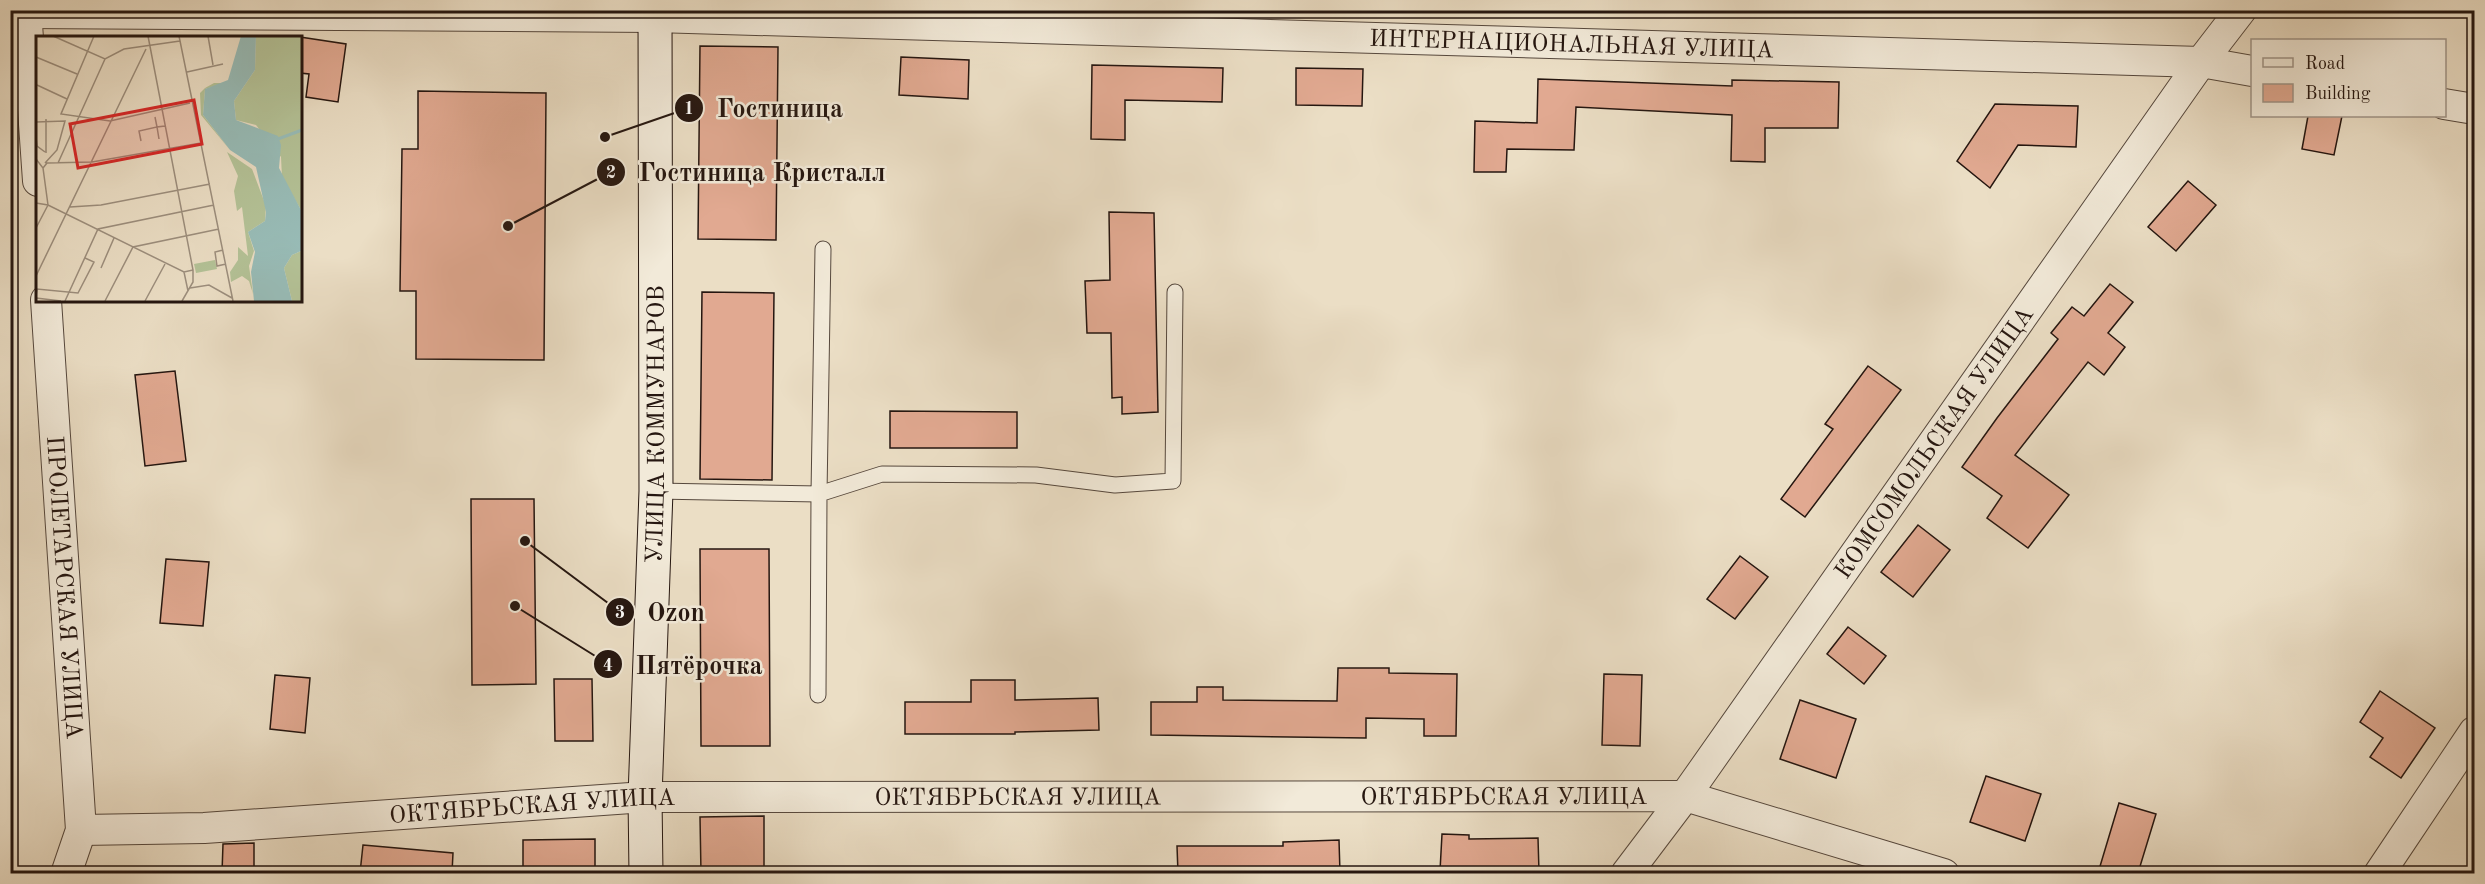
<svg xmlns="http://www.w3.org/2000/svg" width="2485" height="884" viewBox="0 0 2485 884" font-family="'Old Standard TT',serif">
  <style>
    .building { fill: #e1a991; stroke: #251610; stroke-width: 1.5 }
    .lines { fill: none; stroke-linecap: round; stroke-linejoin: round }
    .lane-casing { stroke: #56483d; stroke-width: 17 }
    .street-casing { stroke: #56483d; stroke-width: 32 }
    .secondary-casing { stroke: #251610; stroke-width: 35 }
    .lane { stroke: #f2ead9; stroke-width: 15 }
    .street { stroke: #f2ead9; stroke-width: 30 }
    .secondary { stroke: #f2ead9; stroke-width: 33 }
    .labels { text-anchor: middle; stroke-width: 5; stroke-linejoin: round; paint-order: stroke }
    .street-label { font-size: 24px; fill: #251610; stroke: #f2ead9 }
    .inset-river { fill: none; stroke: #98bcb7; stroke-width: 3 }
    .inset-road { fill: none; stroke: #9c8e7d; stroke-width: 1.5 }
    .view { fill: #d62828; fill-opacity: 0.15; stroke: #d62828; stroke-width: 3 }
    .inset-edge { fill: none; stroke: #251610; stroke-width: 3 }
    .leader { fill: none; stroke: #251610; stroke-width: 2 }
    .callout-dot { fill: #251610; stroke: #f2ead9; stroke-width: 2 }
    .mark-label { font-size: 18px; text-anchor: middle; font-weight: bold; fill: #fff }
    .callout-label { font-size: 26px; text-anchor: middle; font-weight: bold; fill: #251610; stroke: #f2ead9; stroke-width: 5; stroke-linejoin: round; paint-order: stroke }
  </style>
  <rect width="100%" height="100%" fill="#ebdec5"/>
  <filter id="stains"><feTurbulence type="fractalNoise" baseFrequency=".00333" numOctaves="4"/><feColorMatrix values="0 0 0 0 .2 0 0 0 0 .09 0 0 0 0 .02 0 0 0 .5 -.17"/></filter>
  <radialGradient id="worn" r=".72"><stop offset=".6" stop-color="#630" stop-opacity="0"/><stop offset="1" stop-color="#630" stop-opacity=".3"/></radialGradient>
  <g class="building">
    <polygon points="300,37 346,44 338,102 306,97 309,74 300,73"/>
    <polygon points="700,46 778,47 776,240 698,239"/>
    <polygon points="901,57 969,60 968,99 899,95"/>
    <polygon points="1092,65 1223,68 1222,102 1125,100 1125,140 1091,139"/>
    <polygon points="1296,68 1363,69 1362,106 1296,105"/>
    <polygon points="1538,79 1732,86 1732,80 1839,82 1838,128 1765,128 1765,162 1731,161 1732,115 1576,107 1574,150 1507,149 1506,172 1474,172 1475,121 1537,123"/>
    <polygon points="418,91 546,93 544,360 416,359 416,291 400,291 402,149 418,149"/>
    <polygon points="1995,104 2078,106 2076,147 2018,145 1990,188 1957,161"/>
    <polygon points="2308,116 2342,116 2334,155 2302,149"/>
    <polygon points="2188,181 2216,205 2176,251 2148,227"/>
    <polygon points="1109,212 1154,213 1158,412 1122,414 1122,397 1112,398 1111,333 1087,333 1085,281 1110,280"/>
    <polygon points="2110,284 2133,302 2108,333 2125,347 2104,375 2088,362 2015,455 2069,495 2028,548 1987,518 2002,496 1962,467 1997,418 2058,339 2051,333 2072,307 2084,316"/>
    <polygon points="702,292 774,293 772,480 700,479"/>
    <polygon points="1868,366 1901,390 1805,517 1781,499 1833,429 1825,424"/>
    <polygon points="175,371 186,461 145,466 135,375"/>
    <polygon points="890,411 1017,412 1017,448 890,448"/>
    <polygon points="471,499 534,499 536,684 472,685"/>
    <polygon points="1918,525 1950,550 1913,597 1881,572"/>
    <polygon points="700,549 769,549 770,746 701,746"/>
    <polygon points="1740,556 1768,577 1735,619 1707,599"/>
    <polygon points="166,559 209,562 203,626 160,623"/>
    <polygon points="1848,627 1886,656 1864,684 1827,654"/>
    <polygon points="1338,668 1389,668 1389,673 1457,674 1456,736 1424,736 1424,719 1366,718 1366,738 1151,735 1151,702 1197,702 1197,687 1223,687 1223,700 1337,701"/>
    <polygon points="1604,674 1642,675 1640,746 1602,745"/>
    <polygon points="275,675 310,678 305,733 270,729"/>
    <polygon points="554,679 592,679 593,741 555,741"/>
    <polygon points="971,680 1015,680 1015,700 1098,698 1099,730 1015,732 1015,734 905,734 905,702 971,702"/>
    <polygon points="2380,691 2435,728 2401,778 2370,757 2383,738 2360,722"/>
    <polygon points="1800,700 1856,719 1836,778 1780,759"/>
    <polygon points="1986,776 2041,794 2025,841 1970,822"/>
    <polygon points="2119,803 2156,814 2138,873 2098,873"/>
    <polygon points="764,816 764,873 701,873 700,817"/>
    <polygon points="1442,834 1469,835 1469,839 1538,838 1539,872 1440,871"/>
    <polygon points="595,839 595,873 523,873 523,840"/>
    <polygon points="1339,840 1340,873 1178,873 1177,846 1283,846 1283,842"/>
    <polygon points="254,843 254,873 222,873 223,844"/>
    <polygon points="363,845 453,853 452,873 360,873"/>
  </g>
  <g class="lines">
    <defs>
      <g id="lane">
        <polyline points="656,491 819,494 823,249"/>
        <polyline points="818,695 819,494 882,474 1036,475 1115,485 1173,481 1175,292"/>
      </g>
      <g id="street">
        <polyline points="26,10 38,181"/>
        <path id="s1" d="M26 13 655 17 2201 62 2252 71"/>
        <polyline points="2444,104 2474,109"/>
        <path id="s2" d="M46 300 81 830 66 874"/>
        <path id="s3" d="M81 830 204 828 645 797 1685 796 1944 874"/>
        <path id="s4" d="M1626 874 1685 796 2201 62 2241 10"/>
        <polyline points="2379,874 2474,732"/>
      </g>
      <g id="secondary">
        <path id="s5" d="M646 874 645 797 656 491 655 10"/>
      </g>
    </defs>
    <use href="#lane" class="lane-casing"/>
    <use href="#street" class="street-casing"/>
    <use href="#secondary" class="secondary-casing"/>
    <use href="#lane" class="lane"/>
    <use href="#street" class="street"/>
    <use href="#secondary" class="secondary"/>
  </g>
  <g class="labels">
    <g class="street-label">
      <text dy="8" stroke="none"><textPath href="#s1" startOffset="1546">ИНТЕРНАЦИОНАЛЬНАЯ УЛИЦА</textPath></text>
      <text dy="8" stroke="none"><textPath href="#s5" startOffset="450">УЛИЦА КОММУНАРОВ</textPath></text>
      <text dy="8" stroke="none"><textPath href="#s4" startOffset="530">КОМСОМОЛЬСКАЯ УЛИЦА</textPath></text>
      <text dy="8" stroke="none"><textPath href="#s2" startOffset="288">ПРОЛЕТАРСКАЯ УЛИЦА</textPath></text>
      <text dy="8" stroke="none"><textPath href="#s3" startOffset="1424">ОКТЯБРЬСКАЯ УЛИЦА</textPath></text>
      <text dy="8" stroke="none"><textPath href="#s3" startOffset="938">ОКТЯБРЬСКАЯ УЛИЦА</textPath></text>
      <text dy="8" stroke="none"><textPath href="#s3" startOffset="452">ОКТЯБРЬСКАЯ УЛИЦА</textPath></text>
    </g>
  </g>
  <g transform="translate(36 36)">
    <rect width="266" height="266" fill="#ebdec5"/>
    <path d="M220 0H265V174L246 141 245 121 220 89 200 84 198 65 219 34ZM178 47H188L169 53 167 79 194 114 165 79 164 57 169 52ZM191 116 216 133 230 170 229 185 212 196 218 215 213 230 217 258 213 245 206 240 195 246 194 236 202 224V211L212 220 206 171 201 175 198 155 202 140ZM265 215V265H256L248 232 256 219ZM179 224 181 233 160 237 158 228Z" fill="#b4c297"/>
    <path d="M205 0H220L219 34 198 65 200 84 242 100 245 109 243 132 265 174V215L256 219 248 232 256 265H218L215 236 219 216 212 196 229 185 230 176 220 131 194 114 167 79 169 53 192 44Z" fill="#98bcb7"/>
    <path class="inset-river" d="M242 103 266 94"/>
    <path class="inset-road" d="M17 0 69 23 88 13 144 5M58 0 25 78 74 85 154 67M112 0 157 234V246L146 265M143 0 197 265M172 0 177 29M0 21 41 38M151 36 187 28M1 49 31 63M0 86 29 85 21 114 9 127M0 101 1 110 9 116M123 103 121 91 129 90M105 105 103 95 121 91 119 81M10 117V83M0 123 7 132 12 169M22 127 69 23M7 132 11 127 56 126 165 107M0 167 12 169 148 236 157 234M34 171 65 169 174 148M0 192 12 169M187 214 179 216 181 230 190 228M65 232 78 202M148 236 152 255M0 240 110 13M154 252 173 249 196 262M0 260 1 253 42 257 58 226 49 222M0 262 25 265M29 265 62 193 178 169M69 265 97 211 183 193M109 265 129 228"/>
    <path class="view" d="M158 64 166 108 42 132 34 88Z"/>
    <rect width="266" height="266" class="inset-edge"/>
  </g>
  <path class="leader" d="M605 137L689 108M508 226L611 172M525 541L620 612M515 606L608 664"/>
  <g class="callout-dot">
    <circle cx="605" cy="137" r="6"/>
    <circle cx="508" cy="226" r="6"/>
    <circle cx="525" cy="541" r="6"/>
    <circle cx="515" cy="606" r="6"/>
    <circle cx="689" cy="108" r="15"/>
    <circle cx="611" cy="172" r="15"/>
    <circle cx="620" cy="612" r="15"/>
    <circle cx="608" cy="664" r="15"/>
  </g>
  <g class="mark-label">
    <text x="689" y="114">1</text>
    <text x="611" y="178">2</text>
    <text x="620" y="618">3</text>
    <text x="608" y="671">4</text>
  </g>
  <g class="callout-label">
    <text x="780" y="117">Гостиница</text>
    <text x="762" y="181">Гостиница Кристалл</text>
    <text x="676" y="621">Ozon</text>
    <text x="699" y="674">Пятёрочка</text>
  </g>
  <rect width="2485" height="884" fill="none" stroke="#ebdec5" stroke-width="36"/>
  <rect x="12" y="12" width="2461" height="860" fill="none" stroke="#251610" stroke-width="3"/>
  <rect x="18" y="18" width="2449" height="848" fill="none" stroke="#251610" stroke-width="1.5"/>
  <rect x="2251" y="39" width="195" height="78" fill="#f2ead9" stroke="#a09589" stroke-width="1.5"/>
  <rect x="2263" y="58" width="30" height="9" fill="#f2ead9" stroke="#a09589" stroke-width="1.5"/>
  <text x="2305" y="69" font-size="18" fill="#251610">Road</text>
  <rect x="2263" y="84" width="30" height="18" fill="#e1a991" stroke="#a09589" stroke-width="1.5"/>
  <text x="2305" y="99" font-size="18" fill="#251610">Building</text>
  <rect width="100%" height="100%" filter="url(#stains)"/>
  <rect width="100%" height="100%" fill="url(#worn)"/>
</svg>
